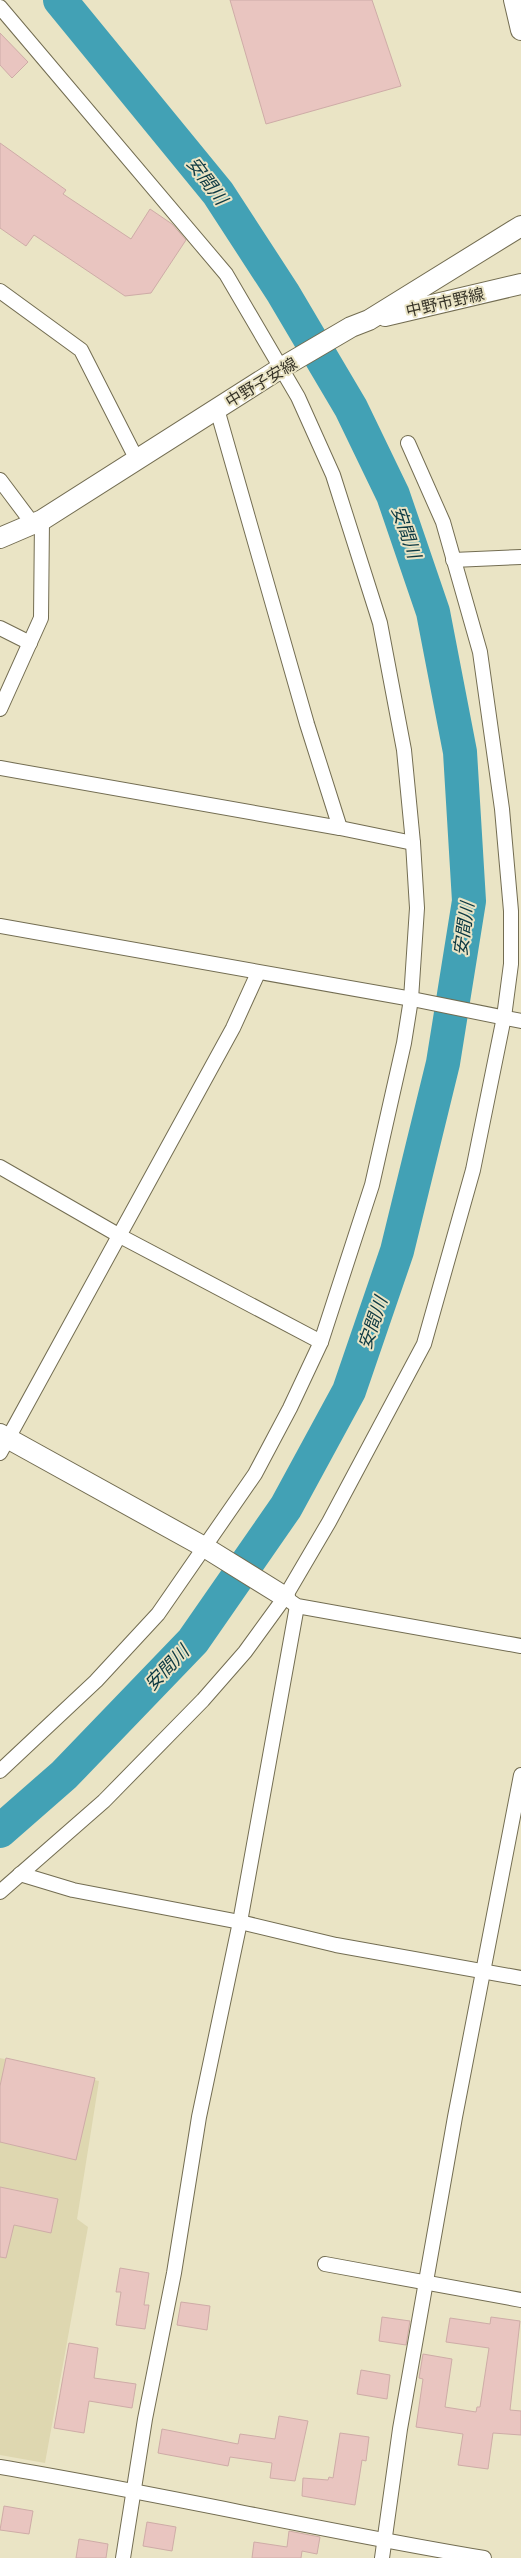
<svg xmlns="http://www.w3.org/2000/svg" width="521" height="2558" viewBox="0 0 521 2558" font-family="Rubik,'Noto Sans JP',sans-serif">
  <style>
    .built { fill: #ded7b0 }
    .lines { fill: none; stroke-linecap: round; stroke-linejoin: round }
    .river { stroke: #42a1b5; stroke-width: 34 }
    .building { fill: #e9c5c0; stroke: #ceaca7 }
    .street-casing { stroke: #736d52; stroke-width: 16 }
    .secondary-casing { stroke: #736d52; stroke-width: 22 }
    .street { stroke: #fff; stroke-width: 14 }
    .secondary { stroke: #fff; stroke-width: 20 }
    .labels { text-anchor: middle; stroke-width: 4; stroke-linejoin: round; paint-order: stroke }
    .street-label { font-size: 16px; fill: #383529; stroke: #eae4c5 }
    .water-label { font-size: 18px; font-style: italic; fill: #0d3942; stroke: #eae4c5 }
  </style>
  <rect width="100%" height="100%" fill="#eae4c5"/>
  <polygon class="built" points="0,2058 99,2081 77,2219 88,2227 45,2463 0,2455"/>
  <g class="lines">
    <polyline class="river" points="0,1831 64,1775 193,1641 286,1507 349,1391 397,1251 443,1063 469,901 460,752 433,612 393,495 351,408 283,293 218,193 60,0"/>
  </g>
  <g class="building">
    <polygon points="230,0 372,0 401,86 266,124"/>
    <polygon points="0,33 28,62 12,78 0,65"/>
    <polygon points="0,143 66,190 63,194 131,239 150,209 172,224 186,240 151,293 125,296 34,235 26,246 0,228"/>
    <polygon points="6,2058 95,2078 76,2160 0,2142 0,2086"/>
    <polygon points="0,2187 58,2199 51,2233 14,2225 6,2258 0,2257"/>
    <polygon points="120,2268 149,2273 144,2305 149,2305 145,2329 116,2325 121,2292 116,2292"/>
    <polygon points="181,2302 210,2306 207,2330 177,2325"/>
    <polygon points="382,2317 410,2321 406,2345 379,2341"/>
    <polygon points="491,2317 520,2321 510,2410 521,2411 521,2435 493,2433 488,2469 458,2465 463,2434 416,2427 423,2379 419,2378 423,2354 452,2359 445,2407 476,2412 477,2407 480,2407 489,2348 446,2342 450,2318 490,2324"/>
    <polygon points="69,2343 98,2348 94,2378 136,2384 132,2408 89,2401 84,2433 54,2428"/>
    <polygon points="361,2370 390,2375 387,2399 357,2394"/>
    <polygon points="279,2416 308,2421 295,2481 270,2478 272,2463 230,2457 228,2466 158,2453 162,2429 238,2444 240,2434 275,2439"/>
    <polygon points="340,2433 369,2437 366,2461 362,2460 355,2505 302,2496 303,2478 328,2480 329,2477 333,2478"/>
    <polygon points="4,2506 33,2511 29,2534 0,2530"/>
    <polygon points="147,2522 176,2527 172,2551 143,2546"/>
    <polygon points="289,2531 320,2537 317,2554 302,2551 301,2558 252,2558 254,2542 287,2547"/>
    <polygon points="79,2539 108,2544 106,2558 76,2558"/>
  </g>
  <g class="lines">
    <defs>
      <g id="street">
        <polyline points="0,7 226,274 298,397 333,475 380,623 404,750 413,843 417,908 411,999 404,1043 372,1185 321,1342 290,1408 255,1474 158,1614 96,1681 0,1771"/>
        <polyline points="0,291 81,350 137,460"/>
        <polyline points="217,409 307,724 340,828"/>
        <polyline points="0,480 33,524"/>
        <polyline points="453,560 521,557"/>
        <polyline points="0,628 30,643"/>
        <polyline points="0,709 41,618 42,520"/>
        <polyline points="0,768 340,828 413,843"/>
        <polyline points="0,926 412,999 521,1021"/>
        <polyline points="0,1167 120,1236 321,1342"/>
        <polyline points="0,1453 233,1028 258,973"/>
        <polyline points="290,1601 297,1606 521,1646"/>
        <polyline points="20,1874 73,1890 240,1922 336,1945 521,1978"/>
        <polyline points="0,1892 104,1801 203,1700 245,1652 285,1597 329,1522 424,1344 473,1170 504,1017 511,964 511,911 502,809 480,652 443,522 408,443"/>
        <polyline points="325,2264 521,2300"/>
        <path d="M0 2467C162 2494 322 2531 484 2558"/>
        <polyline points="123,2558 145,2419 174,2273 199,2117 240,1922 297,1606"/>
        <polyline points="382,2558 400,2429 455,2117 521,1775"/>
      </g>
      <g id="secondary">
        <polyline points="514,0 521,30"/>
        <polyline points="385,316 521,284"/>
        <polyline points="0,538 42,520 281,368 351,327 369,320 521,226"/>
        <polyline points="0,1434 206,1548 285,1597"/>
      </g>
    </defs>
    <use href="#street" class="street-casing"/>
    <use href="#secondary" class="secondary-casing"/>
    <use href="#street" class="street"/>
    <use href="#secondary" class="secondary"/>
  </g>
  <g class="labels">
    <g class="street-label">
      <text transform="translate(445 302) rotate(-13)" y="6">中野市野線</text>
      <text transform="translate(261 382) rotate(-31)" y="6">中野子安線</text>
    </g>
    <g class="water-label">
      <text transform="translate(207 181) rotate(53)" y="6">安間川</text>
      <text transform="translate(406 532) rotate(71)" y="6">安間川</text>
      <text transform="translate(464 929) rotate(-82)" y="6">安間川</text>
      <text transform="translate(373 1323) rotate(-71)" y="6">安間川</text>
      <text transform="translate(167 1668) rotate(-46)" y="6">安間川</text>
    </g>
  </g>
</svg>
